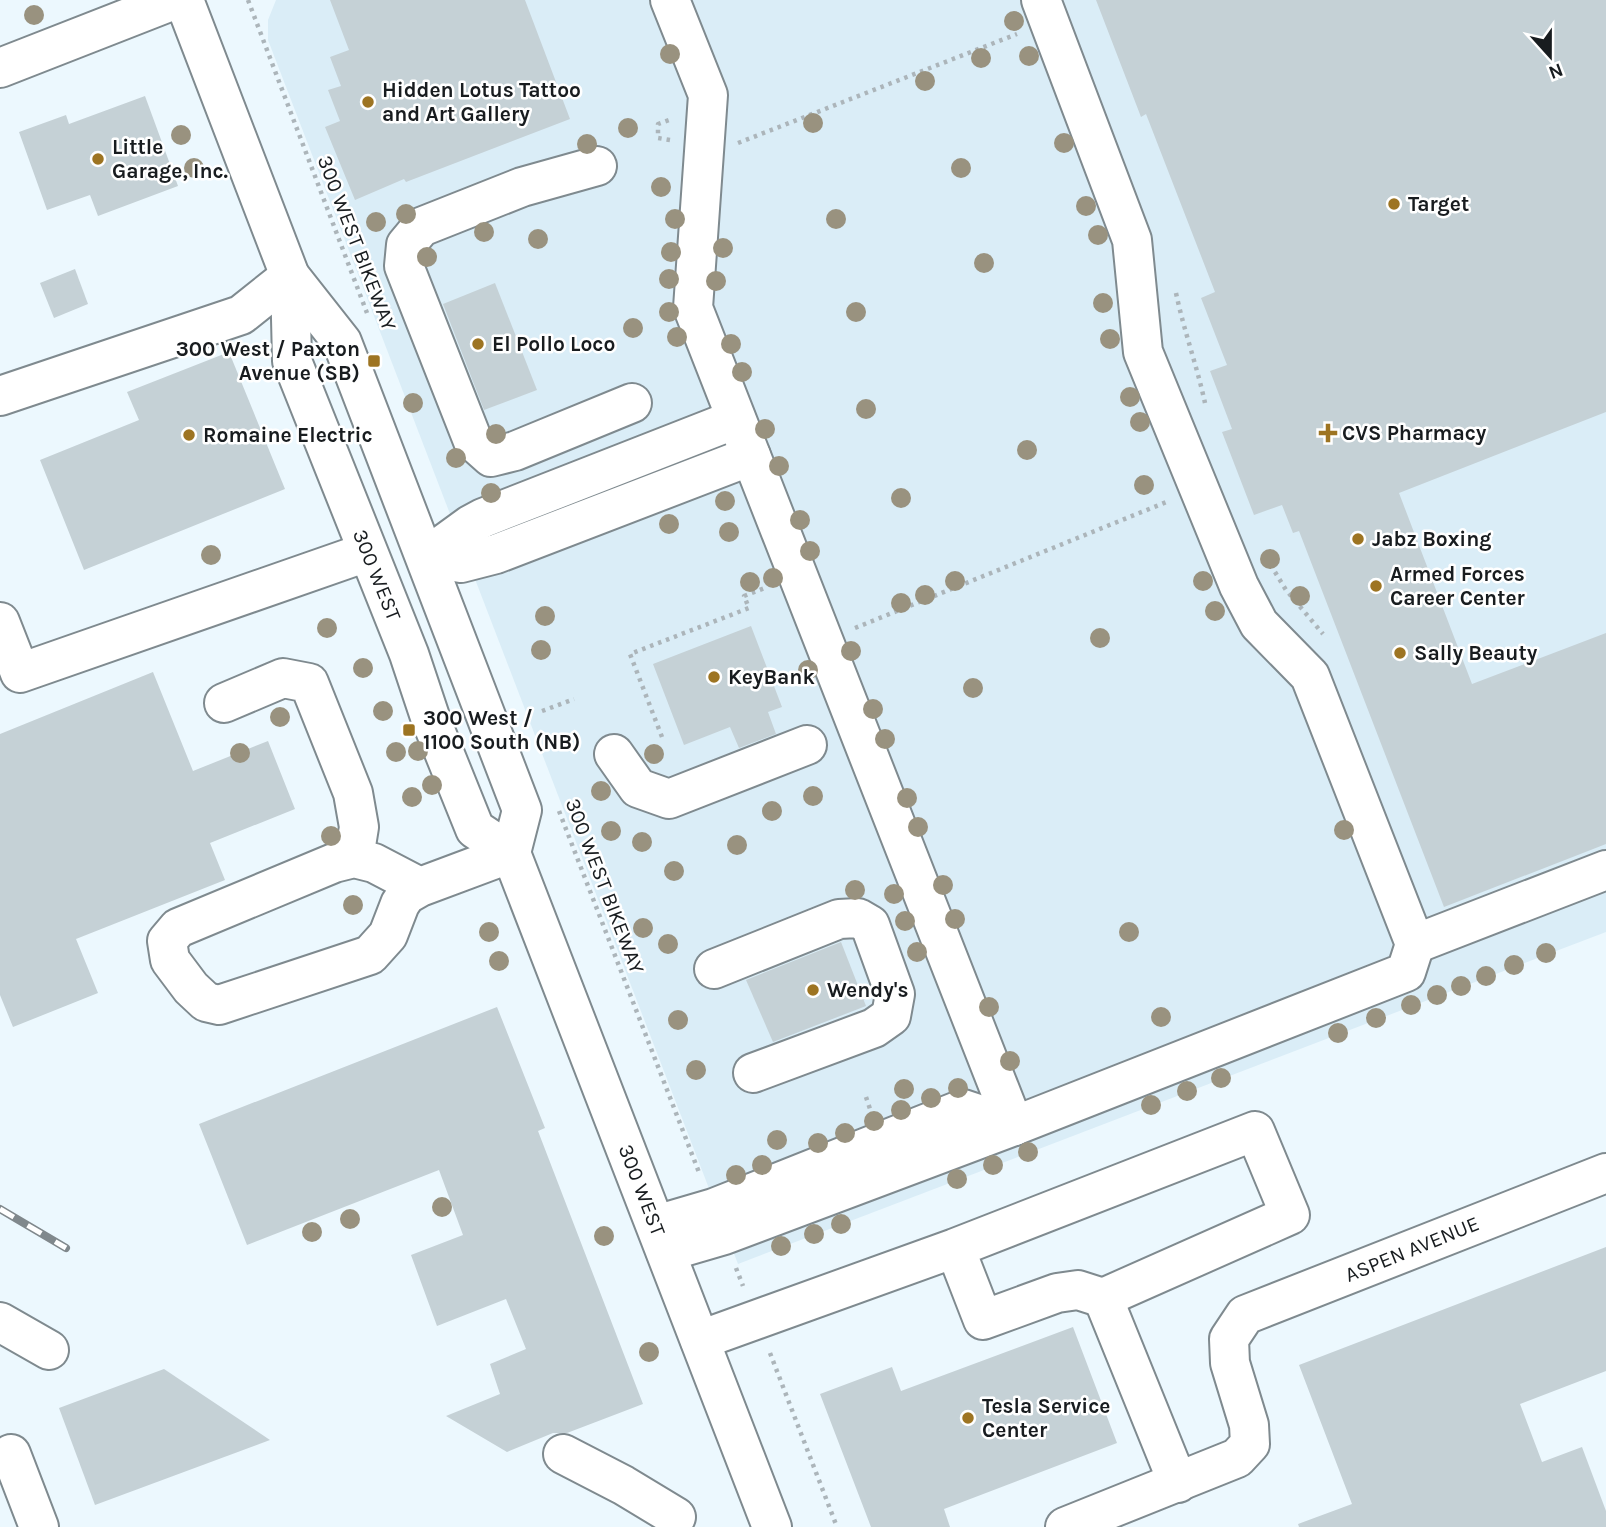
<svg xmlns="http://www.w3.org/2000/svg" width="1606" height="1527" viewBox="0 0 1606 1527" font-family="Karla,sans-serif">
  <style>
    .built { fill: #daedf7 }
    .building { fill: #c5d1d6 }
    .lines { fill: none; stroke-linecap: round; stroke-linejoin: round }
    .minor-casing { stroke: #7f8a8f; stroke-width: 42 }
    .major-casing { stroke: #7f8a8f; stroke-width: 42 }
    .path { stroke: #acb5ba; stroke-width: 4.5; stroke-dasharray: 3.5 5; stroke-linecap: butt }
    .minor { stroke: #fff; stroke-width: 38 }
    .major { stroke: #fff; stroke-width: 38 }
    .rail-casing { stroke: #80888c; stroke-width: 8 }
    .rail { stroke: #fff; stroke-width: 5; stroke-dasharray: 16; stroke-linecap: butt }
    .tree { fill: #99927f }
    .poi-dot { fill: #9d7422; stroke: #fff; stroke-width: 2.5 }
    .labels { text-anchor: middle; stroke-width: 5; stroke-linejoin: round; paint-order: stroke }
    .poi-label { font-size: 21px; font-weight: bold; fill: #181c1f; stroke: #fff; text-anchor: start }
    .street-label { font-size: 21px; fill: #181c1f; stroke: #fff }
  </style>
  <rect width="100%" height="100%" fill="#ecf8fe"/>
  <polygon class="built" points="276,0 1606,0 1606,932 738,1264 268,40 268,20"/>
  <g class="building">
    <polygon points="330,0 525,0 570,119 406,182 404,179 355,200 325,127 340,121 328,90 341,86 330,57 349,50"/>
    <polygon points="1096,0 1606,0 1606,412 1399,493 1472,684 1606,633 1606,844 1444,907 1299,531 1293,533 1282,505 1254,515 1222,432 1232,429 1210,371 1227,365 1201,298 1215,292 1146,114 1141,117"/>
    <polygon points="145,96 178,186 98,216 90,195 47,210 19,132 66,115 69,124"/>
    <polygon points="75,269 88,304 54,318 40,283"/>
    <polygon points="495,283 537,390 484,410 443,304"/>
    <polygon points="229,352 285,489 84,570 40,460 139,420 127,392"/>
    <polygon points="751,626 782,707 768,712 776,734 739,748 730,727 684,745 653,664"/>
    <polygon points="153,672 193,771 268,741 295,809 210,843 225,880 76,939 98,993 13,1027 0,995 0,734"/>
    <polygon points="841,942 866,1006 773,1042 746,980"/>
    <polygon points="497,1007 545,1128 538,1131 643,1404 567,1433 553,1433 507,1452 446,1416 500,1394 490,1364 526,1349 506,1299 437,1326 411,1255 463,1235 439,1170 247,1245 199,1124"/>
    <polygon points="1606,1247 1606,1371 1520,1404 1542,1462 1582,1447 1606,1511 1606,1527 1299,1527 1298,1524 1352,1504 1299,1365"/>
    <polygon points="1073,1327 1117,1443 944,1509 950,1527 871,1527 820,1394 892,1367 901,1391"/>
    <polygon points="164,1369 270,1440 95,1505 59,1408"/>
  </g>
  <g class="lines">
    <defs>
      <g id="minor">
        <polyline points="670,0 708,95 693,308 1014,1126"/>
        <polyline points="0,68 174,0"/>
        <polyline points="597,166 522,187 421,227 406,245 404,266 473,441 491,457 515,451 632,403"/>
        <polyline points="0,396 241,315 290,276"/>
        <polyline points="426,557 461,563 496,554 751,456"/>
        <polyline points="426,557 470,525 483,518 736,419"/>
        <polyline points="0,622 20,673 367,552"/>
        <polyline points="224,703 283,678 309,683 353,793 359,827 354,858"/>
        <polyline points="614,754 638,788 669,799 807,745"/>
        <polyline points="420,887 374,863 354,858 334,863 178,928 167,941 170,960 191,988 206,1002 219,1005 370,955 388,935 400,904 406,895 420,887 511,853"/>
        <polyline points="1415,944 1606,870"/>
        <polyline points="714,969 839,919 858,918 870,925 895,994 891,1016 874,1028 753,1073"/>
        <polyline points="656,1225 714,1208 963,1109 1014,1126"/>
        <polyline points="666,1252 724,1235 1014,1126 1406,972 1415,944 1310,676 1259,624 1239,586 1143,352 1132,240 1041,0"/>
        <polyline points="1103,1298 1178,1483"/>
        <polyline points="0,1322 49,1350"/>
        <polyline points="700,1340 955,1248 983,1320 1057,1293 1078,1290 1103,1298 1290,1215 1255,1131 955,1248"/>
        <polyline points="11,1454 39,1527"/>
        <polyline points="563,1454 623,1485 676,1517"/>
        <polyline points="1065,1527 1237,1458 1250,1444 1249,1425 1230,1363 1229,1339 1245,1315 1606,1173"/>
      </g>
      <g id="major">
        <polyline points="184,0 290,276 342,342 522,810 511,853"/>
        <polyline points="290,276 292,361 409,654 431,720 475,829 511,853 772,1527"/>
      </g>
    </defs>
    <use href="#minor" class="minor-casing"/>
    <use href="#major" class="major-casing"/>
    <g class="path">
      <polyline points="248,0 367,313"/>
      <polyline points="670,140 658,138 658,124 672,119"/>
      <polyline points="738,143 1017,34"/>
      <path d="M1176 293C1184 331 1197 366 1205 403"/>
      <polyline points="1275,572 1286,590 1323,634"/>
      <polyline points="855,628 1169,501"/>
      <polyline points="542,711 574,699"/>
      <polyline points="662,737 630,654 749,608 744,596 765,588"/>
      <polyline points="559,811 700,1175"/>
      <polyline points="866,1097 870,1109"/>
      <polyline points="736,1268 743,1286"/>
      <polyline points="770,1353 837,1527"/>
    </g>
    <use href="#minor" class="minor"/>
    <use href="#major" class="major"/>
    <defs>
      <polyline id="rail" points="0,1209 66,1248"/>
    </defs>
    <use href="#rail" class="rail-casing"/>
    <use href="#rail" class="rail"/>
  </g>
  <g class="tree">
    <circle cx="34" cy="15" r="10"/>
    <circle cx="1014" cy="21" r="10"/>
    <circle cx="670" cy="54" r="10"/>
    <circle cx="1029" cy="56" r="10"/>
    <circle cx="981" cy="58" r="10"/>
    <circle cx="925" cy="81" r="10"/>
    <circle cx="813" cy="123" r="10"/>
    <circle cx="628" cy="128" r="10"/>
    <circle cx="181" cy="135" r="10"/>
    <circle cx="1064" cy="143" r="10"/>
    <circle cx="587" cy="144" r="10"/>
    <circle cx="194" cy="168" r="10"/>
    <circle cx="961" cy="168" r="10"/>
    <circle cx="661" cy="187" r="10"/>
    <circle cx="1086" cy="206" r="10"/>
    <circle cx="406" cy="214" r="10"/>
    <circle cx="675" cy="219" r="10"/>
    <circle cx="836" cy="219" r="10"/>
    <circle cx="376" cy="222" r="10"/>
    <circle cx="484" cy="232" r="10"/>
    <circle cx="1098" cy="235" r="10"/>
    <circle cx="538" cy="239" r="10"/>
    <circle cx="723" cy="248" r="10"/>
    <circle cx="671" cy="252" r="10"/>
    <circle cx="427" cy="257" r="10"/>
    <circle cx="984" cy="263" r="10"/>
    <circle cx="669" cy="279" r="10"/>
    <circle cx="716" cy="281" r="10"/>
    <circle cx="1103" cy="303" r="10"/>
    <circle cx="669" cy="312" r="10"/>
    <circle cx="856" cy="312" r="10"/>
    <circle cx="633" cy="328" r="10"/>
    <circle cx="677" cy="337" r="10"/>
    <circle cx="1110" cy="339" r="10"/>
    <circle cx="731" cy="344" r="10"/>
    <circle cx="742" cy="372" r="10"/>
    <circle cx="1130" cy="397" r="10"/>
    <circle cx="413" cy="403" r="10"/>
    <circle cx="866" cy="409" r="10"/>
    <circle cx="1140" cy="422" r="10"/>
    <circle cx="765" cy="429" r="10"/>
    <circle cx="496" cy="434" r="10"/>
    <circle cx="1027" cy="450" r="10"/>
    <circle cx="456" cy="458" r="10"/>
    <circle cx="779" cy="466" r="10"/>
    <circle cx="1144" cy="485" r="10"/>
    <circle cx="491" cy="493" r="10"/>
    <circle cx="901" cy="498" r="10"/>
    <circle cx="725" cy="501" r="10"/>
    <circle cx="800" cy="520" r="10"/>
    <circle cx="669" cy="524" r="10"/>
    <circle cx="729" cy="532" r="10"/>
    <circle cx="810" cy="551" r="10"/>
    <circle cx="211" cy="555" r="10"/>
    <circle cx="1270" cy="559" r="10"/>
    <circle cx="773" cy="578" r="10"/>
    <circle cx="955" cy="581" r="10"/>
    <circle cx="1203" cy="581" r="10"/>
    <circle cx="750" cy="582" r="10"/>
    <circle cx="925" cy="595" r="10"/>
    <circle cx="1300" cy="596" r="10"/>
    <circle cx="901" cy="603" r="10"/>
    <circle cx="1215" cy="611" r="10"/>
    <circle cx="545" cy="616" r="10"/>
    <circle cx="327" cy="628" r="10"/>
    <circle cx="1100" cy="638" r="10"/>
    <circle cx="541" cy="650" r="10"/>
    <circle cx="851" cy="651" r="10"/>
    <circle cx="363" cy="668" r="10"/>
    <circle cx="808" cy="670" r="10"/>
    <circle cx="973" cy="688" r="10"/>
    <circle cx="873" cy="709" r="10"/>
    <circle cx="383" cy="711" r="10"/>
    <circle cx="280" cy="717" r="10"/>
    <circle cx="885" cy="739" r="10"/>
    <circle cx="418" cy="751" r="10"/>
    <circle cx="396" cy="752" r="10"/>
    <circle cx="240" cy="753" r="10"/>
    <circle cx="654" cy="754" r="10"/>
    <circle cx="432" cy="785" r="10"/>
    <circle cx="601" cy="791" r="10"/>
    <circle cx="813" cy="796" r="10"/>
    <circle cx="412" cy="797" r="10"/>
    <circle cx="907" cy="798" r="10"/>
    <circle cx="772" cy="811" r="10"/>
    <circle cx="918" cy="827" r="10"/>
    <circle cx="1344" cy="830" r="10"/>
    <circle cx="611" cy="831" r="10"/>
    <circle cx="331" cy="836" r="10"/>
    <circle cx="642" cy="842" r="10"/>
    <circle cx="737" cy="845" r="10"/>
    <circle cx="674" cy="871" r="10"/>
    <circle cx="943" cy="885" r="10"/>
    <circle cx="855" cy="890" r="10"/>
    <circle cx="894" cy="894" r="10"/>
    <circle cx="353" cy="905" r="10"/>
    <circle cx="955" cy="919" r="10"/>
    <circle cx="905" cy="921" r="10"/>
    <circle cx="643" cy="928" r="10"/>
    <circle cx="489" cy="932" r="10"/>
    <circle cx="1129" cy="932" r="10"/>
    <circle cx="668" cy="944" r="10"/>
    <circle cx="917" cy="952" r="10"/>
    <circle cx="1546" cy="953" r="10"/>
    <circle cx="499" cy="961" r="10"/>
    <circle cx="1514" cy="965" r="10"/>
    <circle cx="1486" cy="976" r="10"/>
    <circle cx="1461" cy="986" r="10"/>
    <circle cx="1437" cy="995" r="10"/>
    <circle cx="1411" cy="1005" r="10"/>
    <circle cx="989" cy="1007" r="10"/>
    <circle cx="1161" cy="1017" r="10"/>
    <circle cx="1376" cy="1018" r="10"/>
    <circle cx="678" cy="1020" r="10"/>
    <circle cx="1338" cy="1033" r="10"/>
    <circle cx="1010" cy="1061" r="10"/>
    <circle cx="696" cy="1070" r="10"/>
    <circle cx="1221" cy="1078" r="10"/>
    <circle cx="958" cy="1088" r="10"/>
    <circle cx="904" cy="1089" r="10"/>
    <circle cx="1187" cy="1091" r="10"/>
    <circle cx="931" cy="1098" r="10"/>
    <circle cx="1151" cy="1105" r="10"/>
    <circle cx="901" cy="1110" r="10"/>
    <circle cx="874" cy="1121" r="10"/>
    <circle cx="845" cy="1133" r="10"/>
    <circle cx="777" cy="1140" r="10"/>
    <circle cx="818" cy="1143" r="10"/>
    <circle cx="1028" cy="1152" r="10"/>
    <circle cx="762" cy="1165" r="10"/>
    <circle cx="993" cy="1165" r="10"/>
    <circle cx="736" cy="1175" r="10"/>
    <circle cx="957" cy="1179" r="10"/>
    <circle cx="442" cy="1207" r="10"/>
    <circle cx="350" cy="1219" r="10"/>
    <circle cx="841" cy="1224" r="10"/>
    <circle cx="312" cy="1232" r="10"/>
    <circle cx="814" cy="1234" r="10"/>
    <circle cx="604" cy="1236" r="10"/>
    <circle cx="781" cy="1246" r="10"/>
    <circle cx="649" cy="1352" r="10"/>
  </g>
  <g class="poi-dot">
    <circle cx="368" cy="102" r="7"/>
    <circle cx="98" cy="159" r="7"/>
    <circle cx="1394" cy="204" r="7"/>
    <circle cx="478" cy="344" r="7"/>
    <rect x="367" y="354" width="14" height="14" rx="3.5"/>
    <path d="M1324.5 422.5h7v7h7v7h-7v7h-7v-7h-7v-7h7z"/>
    <circle cx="189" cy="435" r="7"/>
    <circle cx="1358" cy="539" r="7"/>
    <circle cx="1376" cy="586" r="7"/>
    <circle cx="1400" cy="653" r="7"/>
    <circle cx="714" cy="677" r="7"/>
    <rect x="402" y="723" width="14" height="14" rx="3.5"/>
    <circle cx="813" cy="990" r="7"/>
    <circle cx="968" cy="1418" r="7"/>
  </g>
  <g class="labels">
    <g class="poi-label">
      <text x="382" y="97">Hidden Lotus Tattoo<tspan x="382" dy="24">and Art Gallery</tspan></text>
      <text x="112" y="154">Little<tspan x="112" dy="24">Garage, Inc.</tspan></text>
      <text x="1408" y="211">Target</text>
      <text x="492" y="351">El Pollo Loco</text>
      <text x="360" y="356" text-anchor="end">300 West / Paxton<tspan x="360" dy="24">Avenue (SB)</tspan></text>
      <text x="1342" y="440">CVS Pharmacy</text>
      <text x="203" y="442">Romaine Electric</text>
      <text x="1372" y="546">Jabz Boxing</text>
      <text x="1390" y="581">Armed Forces<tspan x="1390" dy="24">Career Center</tspan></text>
      <text x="1414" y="660">Sally Beauty</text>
      <text x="728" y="684">KeyBank</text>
      <text x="423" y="725">300 West /<tspan x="423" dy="24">1100 South (NB)</tspan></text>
      <text x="827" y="997">Wendy's</text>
      <text x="982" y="1413">Tesla Service<tspan x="982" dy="24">Center</tspan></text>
    </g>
    <g class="street-label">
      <text transform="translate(357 243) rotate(69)" y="7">300 WEST BIKEWAY</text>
      <text transform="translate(377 575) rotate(68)" y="7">300 WEST</text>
      <text transform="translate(605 886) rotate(69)" y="7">300 WEST BIKEWAY</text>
      <text transform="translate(642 1190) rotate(69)" y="7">300 WEST</text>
      <text transform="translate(1412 1249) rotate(-22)" y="7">ASPEN AVENUE</text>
    </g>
  </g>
  <g transform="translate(1550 56) rotate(159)" stroke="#ffffff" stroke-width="5" paint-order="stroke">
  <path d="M0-5L12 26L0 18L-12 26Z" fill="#181c1f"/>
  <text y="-10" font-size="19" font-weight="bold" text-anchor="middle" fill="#181c1f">N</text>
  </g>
</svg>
